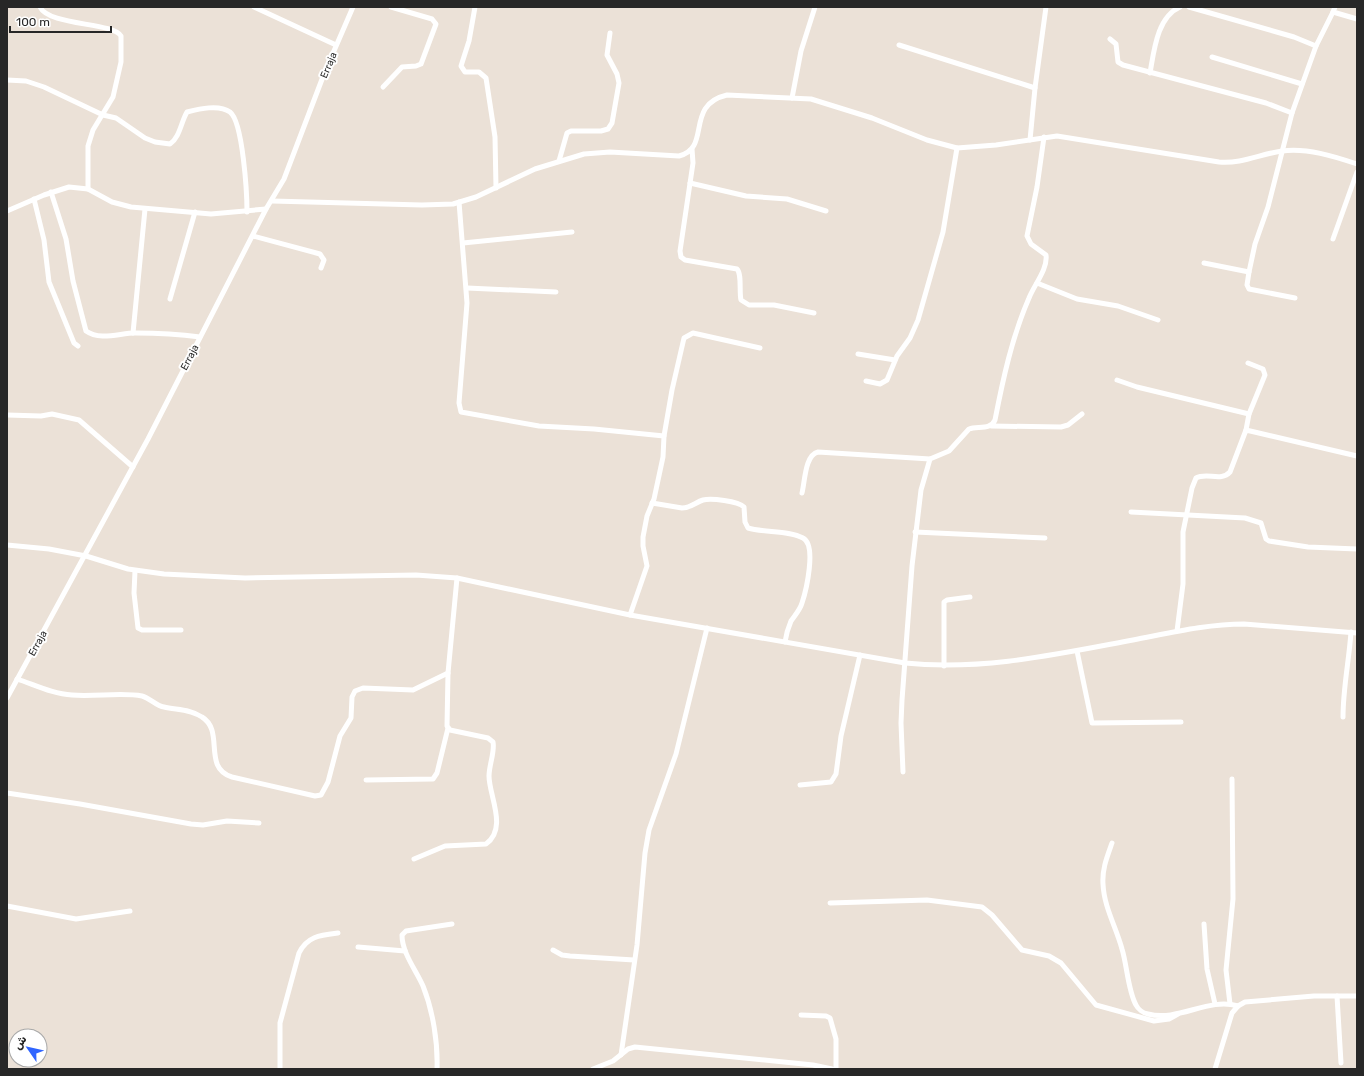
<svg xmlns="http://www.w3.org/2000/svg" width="1364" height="1076" viewBox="0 0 1364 1076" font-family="Rubik,Cairo,sans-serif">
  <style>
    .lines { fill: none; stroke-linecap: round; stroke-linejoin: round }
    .street { stroke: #fff; stroke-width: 5 }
    .labels { text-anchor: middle; stroke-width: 4; stroke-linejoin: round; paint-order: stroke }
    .street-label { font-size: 10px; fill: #272727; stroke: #fff }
  </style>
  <rect width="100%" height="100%" fill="#ebe1d7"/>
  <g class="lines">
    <g class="street">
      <path d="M40 7C49 26 113 22 121 36V62L113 97 93 130 88 146V189"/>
      <polyline points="254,7 336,45"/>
      <polyline points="475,7 469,41 461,66 465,72 479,72 486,78 495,137 496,188"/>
      <polyline points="1189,7 1294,37 1316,46"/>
      <polyline points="1335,7 1333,12 1357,19"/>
      <polyline points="1110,39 1116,44 1118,62 1123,65 1266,103 1292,113"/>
      <polyline points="899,45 1035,88"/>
      <polyline points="1212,57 1302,84"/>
      <path d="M1150 73C1154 51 1157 17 1180 7"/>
      <path d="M7 80 26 81 44 87 103 115 116 118 145 138 155 142 170 144C180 137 181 122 187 112 199 109 219 104 230 112 243 122 247 194 247 212"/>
      <polyline points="383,87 402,67 416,66 421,64 436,24 432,19 391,7"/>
      <polyline points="792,98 801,51 815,7"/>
      <polyline points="1030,140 1035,88 1046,7"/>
      <path d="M692 149 693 163 680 251 681 257 685 260 737 269C742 274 739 292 741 300L749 305H774L814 313"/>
      <polyline points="559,161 567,133 571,131 601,131 608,129 612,123 619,83 617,74 607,55 610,33"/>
      <polyline points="690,183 746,196 787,199 826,211"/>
      <path d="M51 192 66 239 73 281 86 331C100 341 120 333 135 333 156 333 178 334 200 337"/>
      <polyline points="34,199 44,240 49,282 74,343 78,346"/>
      <path d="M272 201 422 205 453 204 476 197 535 169 584 154 610 152 679 156C712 148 684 105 727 95L811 99 872 118 927 140 957 148 996 145 1057 136 1219 162C1242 164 1260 154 1282 151 1308 148 1333 156 1357 164"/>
      <polyline points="459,202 467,303 459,403 461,412 539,426 594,429 664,436"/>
      <polyline points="7,211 44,195 69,187 88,189 112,202 131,207 211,214 266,209"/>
      <polyline points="253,236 320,254 324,260 321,268"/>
      <polyline points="1333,239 1357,172"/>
      <polyline points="463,243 572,232"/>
      <polyline points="1204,263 1249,272 1255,244 1268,207 1292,113 1316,46 1333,12"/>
      <polyline points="1249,272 1247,285 1249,289 1295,298"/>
      <polyline points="1037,283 1077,299 1118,306 1158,320"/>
      <polyline points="467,288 556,292"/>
      <polyline points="170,299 195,212"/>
      <polyline points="133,333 145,209"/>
      <polyline points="858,354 895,360"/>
      <polyline points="1248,363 1263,369 1265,375 1249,414"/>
      <polyline points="1117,380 1137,387 1249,414 1246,430"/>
      <polyline points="866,381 880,384 887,380 897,356 910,338 918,320 943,232 957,148"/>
      <polyline points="7,415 41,416 52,414 79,420 133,467"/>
      <polyline points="991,426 1061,427 1068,425 1082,414"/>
      <path d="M802 493C805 481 805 455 818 452L930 459"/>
      <path d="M652 503 682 508C691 508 696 502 703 500 711 498 738 501 744 507L745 522 748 528C764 533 789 530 803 538 817 545 806 591 802 603 800 610 795 615 791 621 788 628 786 635 785 642"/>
      <polyline points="1131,512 1245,518 1261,523 1266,539 1269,541 1308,547 1357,549"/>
      <polyline points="915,532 1045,538"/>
      <path d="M7 545 49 549 86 556 128 569 164 574 245 578 416 575 457 578 630 615 905 663C982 671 1058 654 1133 640 1170 633 1207 624 1244 624L1357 633"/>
      <polyline points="135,571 134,593 138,628 142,630 181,630"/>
      <polyline points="630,615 647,566 643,546 643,537 647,516 654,499 663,457 664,436 672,390 684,338 693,333 760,348"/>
      <path d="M1177 631 1183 584V532L1192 488 1196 478C1207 472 1221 482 1230 472L1246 430 1357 456"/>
      <polyline points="1077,651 1092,723 1181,722"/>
      <polyline points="944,666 944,602 947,600 970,597"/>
      <path d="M17 679C35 685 53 694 72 695 94 697 122 692 142 696 150 698 156 706 164 707 176 710 190 709 202 717 225 731 202 768 232 777L315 796 321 795 328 782 340 736 351 718 352 697 355 691 363 688 413 690 448 673"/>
      <polyline points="7,698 148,439 266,209 284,179 324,74 353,7"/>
      <path d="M1343 717C1343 688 1349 661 1351 632"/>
      <path d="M903 772 901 723 902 700 912 566 921 490 930 459 949 451 969 429C978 426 991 430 995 420 1003 379 1012 337 1029 298 1034 285 1048 269 1046 255L1031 244 1027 236 1037 187 1044 137"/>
      <polyline points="366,780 433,779 437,773 448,728"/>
      <polyline points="800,785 831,782 836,774 841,736 860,655"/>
      <polyline points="7,793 80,804 191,824 203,825 227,821 259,823"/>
      <path d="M1112 843C1107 857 1102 869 1103 884 1104 907 1116 927 1122 949 1127 965 1128 991 1136 1005 1138 1009 1143 1013 1148 1014 1179 1022 1208 997 1238 1006"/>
      <path d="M414 859 445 846 486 844C508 828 489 796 489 776 489 765 495 752 493 742L488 738 450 730 447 726 448 673 457 578"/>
      <polyline points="830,903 927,900 982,907 992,915 1022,950 1049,956 1061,963 1096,1005 1154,1021 1169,1019 1178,1014"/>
      <polyline points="7,906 76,919 130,911"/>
      <polyline points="1204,924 1207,969 1215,1004"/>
      <polyline points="358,947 405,951"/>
      <polyline points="553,950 562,955 570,956 634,960"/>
      <polyline points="1337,996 1341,1063"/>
      <polyline points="1230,1004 1226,970 1233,899 1232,779"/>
      <polyline points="801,1015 826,1016 830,1018 836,1039 836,1069"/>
      <polyline points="621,1055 637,945 645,853 649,830 676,754 707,628"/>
      <path d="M280 1069V1023L299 953C307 936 321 935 338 933"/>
      <path d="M437 1069C438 1043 433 1011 423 986 416 970 402 953 402 935L406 931 452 924"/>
      <polyline points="593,1069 613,1061 628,1049 635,1047 813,1065 832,1069"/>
      <polyline points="1215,1069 1232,1013 1238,1006 1245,1002 1314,996 1357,996"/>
    </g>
  </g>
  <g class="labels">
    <g class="street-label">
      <text transform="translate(328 65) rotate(-67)" y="4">Erraja</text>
      <text transform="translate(189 357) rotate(-62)" y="4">Erraja</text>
      <text transform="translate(37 643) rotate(-61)" y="4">Erraja</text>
    </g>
  </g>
  <rect width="1364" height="1076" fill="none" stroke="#272727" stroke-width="16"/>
  <g transform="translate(28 1048) rotate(304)"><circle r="19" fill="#ffffff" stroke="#a9a9a9"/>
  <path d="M0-3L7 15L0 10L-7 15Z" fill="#3065ff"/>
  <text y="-6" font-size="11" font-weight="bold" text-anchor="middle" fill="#272727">ش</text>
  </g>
  <path d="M10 26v6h101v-6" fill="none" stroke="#272727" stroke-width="2"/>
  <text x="16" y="26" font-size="12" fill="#272727" stroke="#ffffff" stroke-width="3" paint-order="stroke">100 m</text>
</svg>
